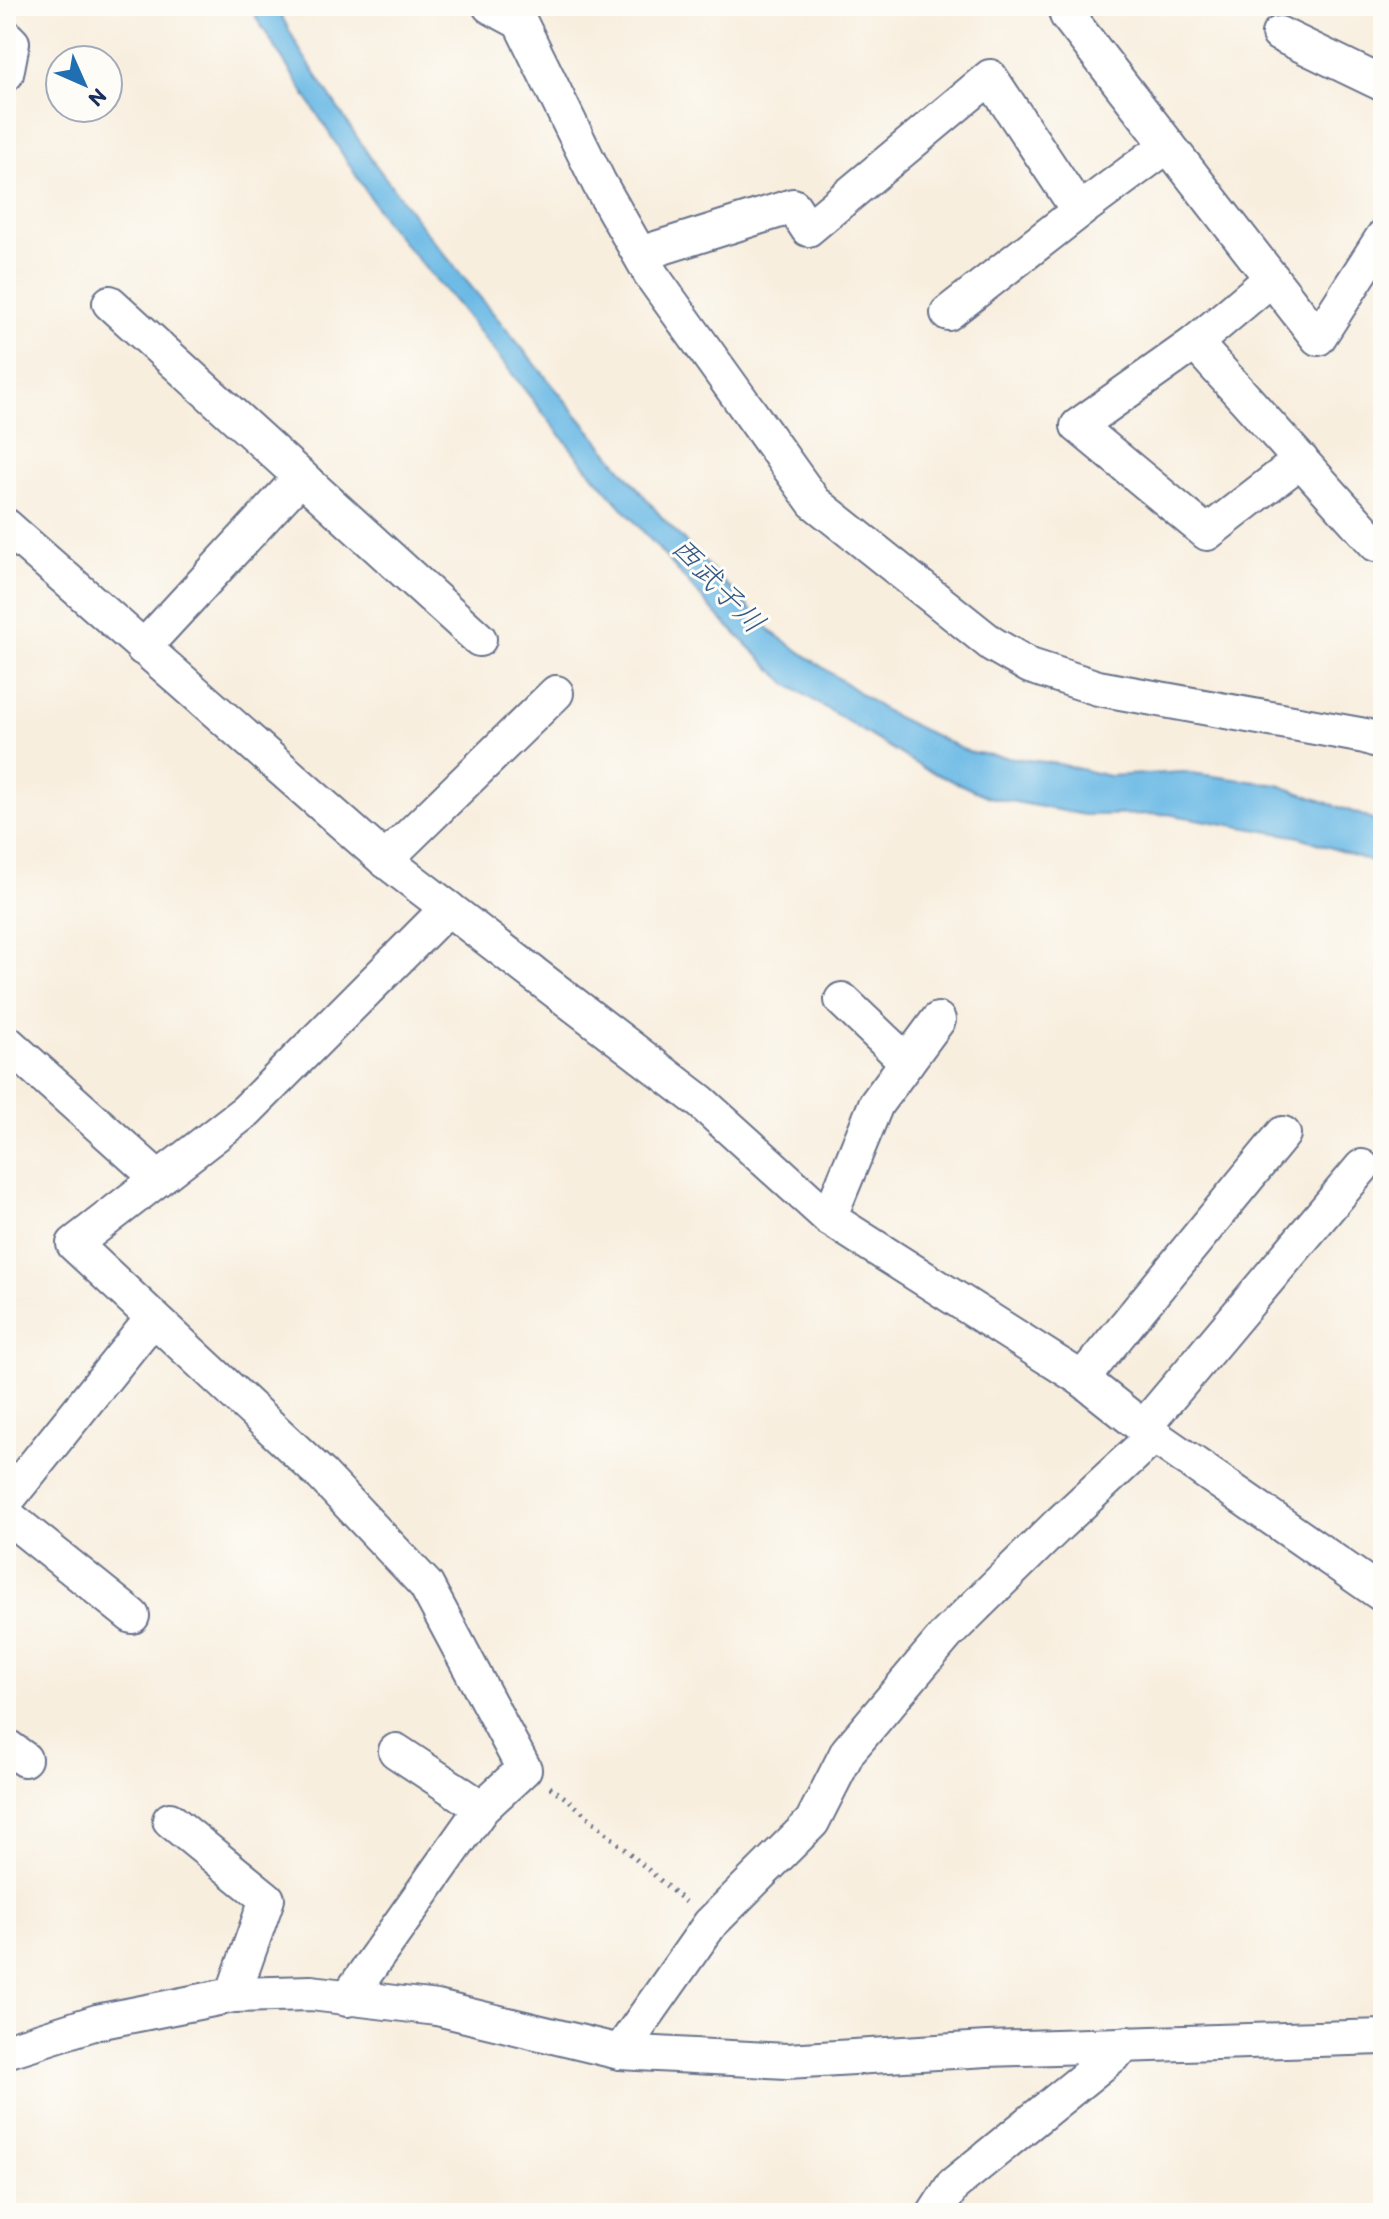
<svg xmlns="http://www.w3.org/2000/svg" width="1389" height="2219" viewBox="0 0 1389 2219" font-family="Itim,'Klee One',sans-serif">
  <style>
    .water { fill: #6bb9e5; stroke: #4374a2; stroke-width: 2 }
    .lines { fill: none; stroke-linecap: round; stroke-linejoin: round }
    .street-casing { stroke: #68728b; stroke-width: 38 }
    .path { stroke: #68728b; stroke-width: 5; stroke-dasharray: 2 6; stroke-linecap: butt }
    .street { stroke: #fff; stroke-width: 34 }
    .labels { text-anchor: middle; stroke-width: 6; stroke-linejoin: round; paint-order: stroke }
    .water-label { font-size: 30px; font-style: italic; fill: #335886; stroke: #fdfcf7 }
  </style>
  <rect width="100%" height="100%" fill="#fdfcf7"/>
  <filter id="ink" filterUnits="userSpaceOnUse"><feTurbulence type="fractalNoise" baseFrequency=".0125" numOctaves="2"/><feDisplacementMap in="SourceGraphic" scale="16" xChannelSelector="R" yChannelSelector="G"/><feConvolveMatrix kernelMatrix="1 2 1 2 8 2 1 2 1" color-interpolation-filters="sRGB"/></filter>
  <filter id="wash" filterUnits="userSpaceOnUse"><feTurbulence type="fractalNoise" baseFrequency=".006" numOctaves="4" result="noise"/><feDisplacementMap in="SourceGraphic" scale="32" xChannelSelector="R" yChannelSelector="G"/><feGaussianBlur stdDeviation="1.8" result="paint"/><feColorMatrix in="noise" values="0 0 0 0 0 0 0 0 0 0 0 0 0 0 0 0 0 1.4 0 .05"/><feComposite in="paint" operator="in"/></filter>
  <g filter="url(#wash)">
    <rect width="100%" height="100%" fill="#f8eede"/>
    <polygon class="water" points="249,6 276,6 301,52 372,160 426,232 664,520 773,633 890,714 969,752 1059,764 1109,776 1184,772 1278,785 1364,816 1383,826 1383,869 1366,860 1300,837 1167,814 1085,815 989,797 923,768 787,684 716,614 582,462 456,303 386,223"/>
  </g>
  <g filter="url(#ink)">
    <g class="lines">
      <defs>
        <g id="street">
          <polyline points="490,6 520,22 599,183 652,276 814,502 992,644 1030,666 1098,688 1365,736 1383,742"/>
          <polyline points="1067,15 1168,145"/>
          <polyline points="1279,34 1383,84"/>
          <polyline points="6,37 12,43 6,74"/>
          <polyline points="640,254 793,206 808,229 990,77 1079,211 1168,145 1318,338 1383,237"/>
          <polyline points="1272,278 1195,343 1376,544 1383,537"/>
          <polyline points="110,303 479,639"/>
          <polyline points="948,313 1079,211"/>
          <polyline points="1195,343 1078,426 1207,533 1301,460"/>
          <polyline points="6,526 385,860 701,1102 829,1218 1082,1379 1154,1436 1383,1595"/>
          <polyline points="143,648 301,477"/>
          <polyline points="385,860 556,693"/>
          <polyline points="842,1000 907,1062"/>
          <polyline points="6,1042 158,1178"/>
          <polyline points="829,1218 876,1104 938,1020"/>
          <polyline points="1082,1379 1283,1134"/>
          <polyline points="1143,1428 1362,1167"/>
          <polyline points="6,1501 153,1318"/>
          <polyline points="6,1515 132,1616"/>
          <polyline points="6,1746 24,1759"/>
          <polyline points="396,1751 482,1808"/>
          <polyline points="170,1820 267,1899 233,1995"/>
          <polyline points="347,1999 482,1808 524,1769 426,1585 322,1475 74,1244 246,1111 448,908"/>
          <polyline points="6,2051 97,2022 233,1995 311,1993 437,2008 620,2052 787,2061 987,2049 1383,2037"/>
          <polyline points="620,2052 710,1924 812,1822 848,1751 947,1634 1059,1524 1154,1436"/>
          <polyline points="935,2213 953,2185 1127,2044"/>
        </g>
      </defs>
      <use href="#street" class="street-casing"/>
      <polyline class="path" points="550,1787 571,1802 685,1902"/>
      <use href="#street" class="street"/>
    </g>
  </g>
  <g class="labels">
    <g class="water-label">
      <text transform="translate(718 585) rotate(46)" y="10">西武子川</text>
    </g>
  </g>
  <rect width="1389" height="2219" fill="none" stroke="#fdfcf7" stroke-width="32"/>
  <g transform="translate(84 84) rotate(135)"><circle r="38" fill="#fdfcf7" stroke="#a3aaba" stroke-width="2"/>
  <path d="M0-6L14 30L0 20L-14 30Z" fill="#1f6fb2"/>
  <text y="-12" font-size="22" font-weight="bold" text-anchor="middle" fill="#1b2f5e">N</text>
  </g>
</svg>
